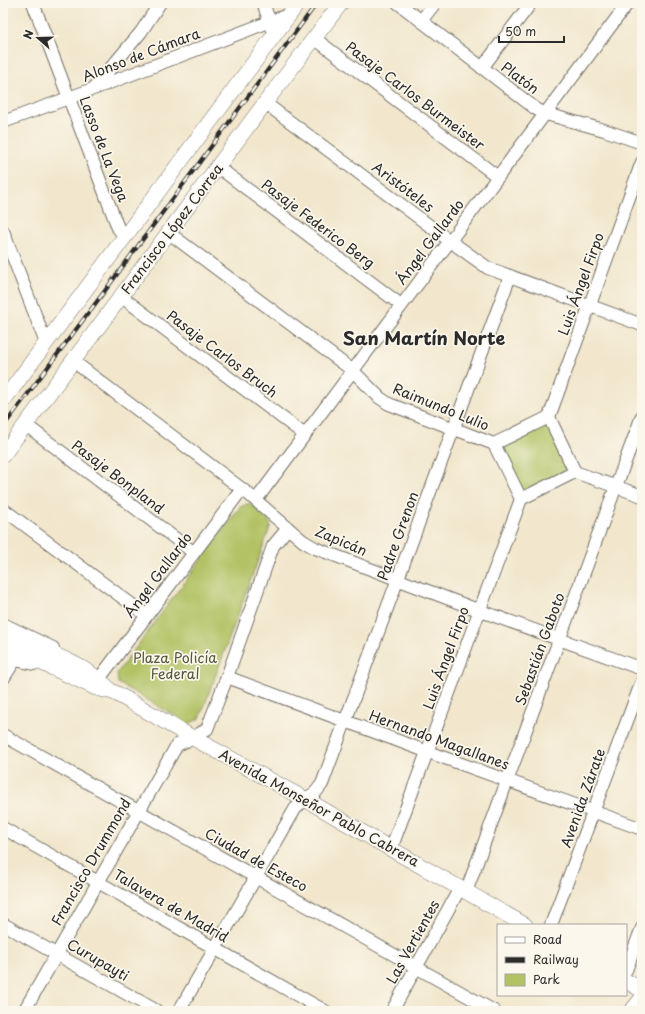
<svg xmlns="http://www.w3.org/2000/svg" width="645" height="1014" viewBox="0 0 645 1014" font-family="'Playpen Sans',sans-serif">
  <style>
    .green { fill: #b2c265; stroke: #6e7648 }
    .lines { fill: none; stroke-linecap: round; stroke-linejoin: round }
    .minor-casing { stroke: #716d64; stroke-width: 14 }
    .major-casing { stroke: #716d64; stroke-width: 16 }
    .minor { stroke: #fff; stroke-width: 12 }
    .major { stroke: #fff; stroke-width: 15 }
    .rail-casing { stroke: #2b2b2b; stroke-width: 4 }
    .rail { stroke: #fbf7ec; stroke-width: 2.5; stroke-dasharray: 8; stroke-linecap: butt }
    .labels { text-anchor: middle; stroke-width: 3.5; stroke-linejoin: round; paint-order: stroke }
    .street-label { font-size: 14px; fill: #2b2b2b; stroke: #fbf7ec }
    .park-label { font-size: 14px; fill: #54583c; stroke: #fbf7ec }
    .district-label { font-size: 18px; font-weight: bold; fill: #2b2b2b; stroke: #fbf7ec }
  </style>
  <rect width="100%" height="100%" fill="#fbf7ec"/>
  <filter id="ink" filterUnits="userSpaceOnUse"><feTurbulence type="fractalNoise" baseFrequency=".025" numOctaves="2"/><feDisplacementMap in="SourceGraphic" scale="8" xChannelSelector="R" yChannelSelector="G"/><feConvolveMatrix kernelMatrix="1 2 1 2 8 2 1 2 1" color-interpolation-filters="sRGB"/></filter>
  <filter id="wash" filterUnits="userSpaceOnUse"><feTurbulence type="fractalNoise" baseFrequency=".012" numOctaves="4" result="noise"/><feDisplacementMap in="SourceGraphic" scale="16" xChannelSelector="R" yChannelSelector="G"/><feGaussianBlur stdDeviation="0.9" result="paint"/><feColorMatrix in="noise" values="0 0 0 0 0 0 0 0 0 0 0 0 0 0 0 0 0 1.4 0 .05"/><feComposite in="paint" operator="in"/></filter>
  <g filter="url(#wash)">
    <rect width="100%" height="100%" fill="#f2e7cd"/>
    <g class="green">
      <polygon points="548,423 570,469 523,492 501,446"/>
      <polygon points="249,503 267,517 271,525 200,718 189,724 118,683 117,673 240,507"/>
    </g>
  </g>
  <g filter="url(#ink)">
    <g class="lines">
      <defs>
        <g id="minor">
          <polyline points="33,3 118,228 125,237"/>
          <polyline points="263,3 272,28"/>
          <polyline points="398,3 536,109 546,114 604,130 642,143"/>
          <polyline points="421,21 435,3"/>
          <polyline points="314,38 498,177"/>
          <polyline points="482,68 531,3"/>
          <polyline points="94,88 141,32 160,3"/>
          <polyline points="265,103 450,241 488,268 642,325"/>
          <polyline points="3,122 93,89 290,14"/>
          <polyline points="218,167 401,305"/>
          <polyline points="3,231 46,343"/>
          <polyline points="169,233 352,370 380,398 389,404 494,444 549,417"/>
          <polyline points="122,297 305,435"/>
          <polyline points="73,361 246,492 303,541 315,548 478,610 642,669"/>
          <polyline points="549,417 642,162"/>
          <polyline points="549,417 575,472 642,496"/>
          <polyline points="26,425 193,552"/>
          <polyline points="494,444 521,499"/>
          <polyline points="256,500 628,3"/>
          <polyline points="3,509 146,615"/>
          <polyline points="3,624 53,648"/>
          <polyline points="3,655 15,660 34,664"/>
          <polyline points="227,677 428,752 642,829"/>
          <polyline points="3,679 15,660"/>
          <polyline points="99,679 242,489"/>
          <polyline points="3,735 494,1011"/>
          <polyline points="3,828 325,1011"/>
          <polyline points="391,849 521,499 575,472"/>
          <polyline points="466,892 642,416"/>
          <polyline points="3,924 157,1011"/>
          <polyline points="551,925 642,681"/>
          <polyline points="626,970 642,928"/>
          <polyline points="24,1011 177,745 193,738 207,729 227,677 273,546 288,528"/>
          <polyline points="179,1011 295,809 305,799 315,793 322,784 510,276"/>
          <polyline points="392,1011 460,888"/>
        </g>
        <g id="major">
          <polyline points="3,401 298,3"/>
          <polyline points="3,455 265,103 341,3"/>
          <path d="M3 634C39 650 78 659 107 687"/>
          <polyline points="3,645 96,688 113,692 119,695 193,738 305,799 391,849 525,925"/>
          <polyline points="626,981 642,990"/>
          <polyline points="632,1011 642,998"/>
        </g>
      </defs>
      <use href="#minor" class="minor-casing"/>
      <use href="#major" class="major-casing"/>
      <use href="#minor" class="minor"/>
      <use href="#major" class="major"/>
      <defs>
        <polyline id="rail" points="3,427 104,292 317,3"/>
      </defs>
      <use href="#rail" class="rail-casing"/>
      <use href="#rail" class="rail"/>
    </g>
  </g>
  <g class="labels">
    <g class="street-label">
      <text transform="translate(141 55) rotate(-21)" y="5">Alonso de Cámara</text>
      <text transform="translate(520 78) rotate(37)" y="5">Platón</text>
      <text transform="translate(415 96) rotate(37)" y="5">Pasaje Carlos Burmeister</text>
      <text transform="translate(104 149) rotate(69)" y="5">Lasso de La Vega</text>
      <text transform="translate(403 187) rotate(37)" y="5">Aristóteles</text>
      <text transform="translate(318 224) rotate(37)" y="5">Pasaje Federico Berg</text>
      <text transform="translate(172 229) rotate(-53)" y="5">Francisco López Correa</text>
      <text transform="translate(430 242) rotate(-53)" y="5">Ángel Gallardo</text>
      <text transform="translate(581 284) rotate(-70)" y="5">Luis Ángel Firpo</text>
      <text transform="translate(222 354) rotate(37)" y="5">Pasaje Carlos Bruch</text>
      <text transform="translate(441 407) rotate(22)" y="5">Raimundo Lulio</text>
      <text transform="translate(118 477) rotate(37)" y="5">Pasaje Bonpland</text>
      <text transform="translate(398 536) rotate(-70)" y="5">Padre Grenon</text>
      <text transform="translate(341 541) rotate(23)" y="5">Zapicán</text>
      <text transform="translate(158 575) rotate(-53)" y="5">Ángel Gallardo</text>
      <text transform="translate(540 649) rotate(-70)" y="5">Sebastián Gaboto</text>
      <text transform="translate(446 658) rotate(-70)" y="5">Luis Ángel Firpo</text>
      <text transform="translate(439 740) rotate(20)" y="5">Hernando Magallanes</text>
      <text transform="translate(583 798) rotate(-70)" y="5">Avenida Zárate</text>
      <text transform="translate(319 808) rotate(29)" y="5">Avenida Monseñor Pablo Cabrera</text>
      <text transform="translate(256 860) rotate(29)" y="5">Ciudad de Esteco</text>
      <text transform="translate(91 862) rotate(-60)" y="5">Francisco Drummond</text>
      <text transform="translate(171 906) rotate(30)" y="5">Talavera de Madrid</text>
      <text transform="translate(413 942) rotate(-61)" y="5">Las Vertientes</text>
      <text transform="translate(98 960) rotate(30)" y="5">Curupayti</text>
    </g>
    <g class="park-label">
      <text x="175" y="663">Plaza Policía<tspan x="175" dy="16">Federal</tspan></text>
    </g>
    <g class="district-label">
      <text x="424" y="345">San Martín Norte</text>
    </g>
  </g>
  <rect width="645" height="1014" fill="none" stroke="#fbf7ec" stroke-width="16"/>
  <rect x="497" y="924" width="130" height="72" fill="#fbf7ec" stroke="#a8a59f"/>
  <rect x="505" y="937" width="20" height="6" fill="#ffffff" stroke="#a8a59f"/>
  <text x="533" y="944" font-size="12" fill="#2b2b2b">Road</text>
  <rect x="505" y="957" width="20" height="6" fill="#2b2b2b" stroke="#a8a59f"/>
  <text x="533" y="964" font-size="12" fill="#2b2b2b">Railway</text>
  <rect x="505" y="974" width="20" height="12" fill="#b2c265" stroke="#a8a59f"/>
  <text x="533" y="984" font-size="12" fill="#2b2b2b">Park</text>
  <g transform="translate(38 38) rotate(290)" stroke="#fbf7ec" stroke-width="3" paint-order="stroke">
  <path d="M0-3L7 15L0 10L-7 15Z" fill="#2b2b2b"/>
  <text y="-6" font-size="11" font-weight="bold" text-anchor="middle" fill="#2b2b2b">N</text>
  </g>
  <path d="M499 36v6h65v-6" fill="none" stroke="#2b2b2b" stroke-width="2"/>
  <text x="505" y="36" font-size="12" fill="#2b2b2b" stroke="#fbf7ec" stroke-width="3" paint-order="stroke">50 m</text>
</svg>
